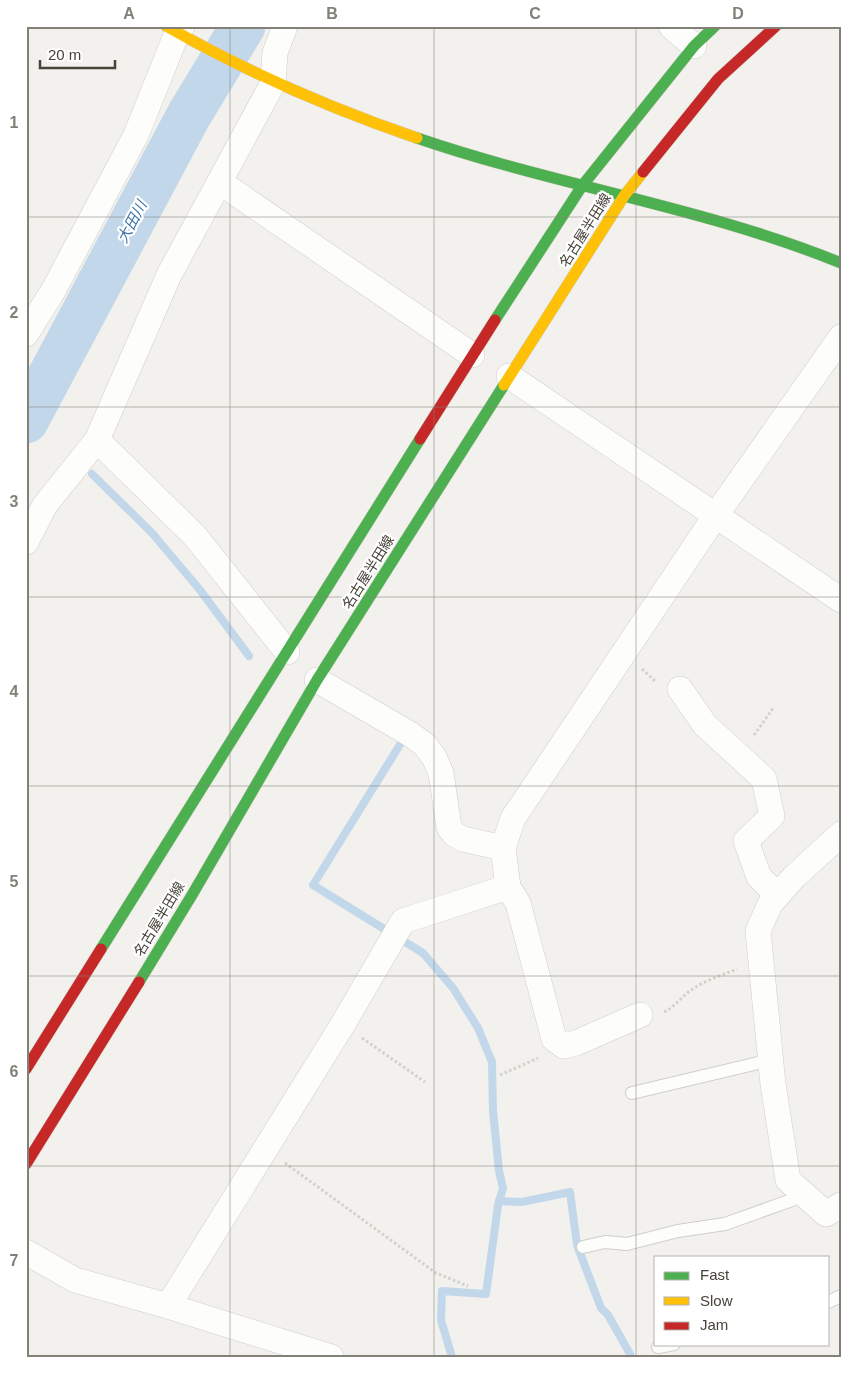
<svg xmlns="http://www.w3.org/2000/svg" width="867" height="1383" viewBox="0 0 867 1383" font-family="Helvetica,'Noto Sans JP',sans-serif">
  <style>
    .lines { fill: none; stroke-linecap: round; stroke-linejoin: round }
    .stream { stroke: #c2d7ea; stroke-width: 8 }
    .river { stroke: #c2d7ea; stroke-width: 45 }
    .lane-casing { stroke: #d0ceca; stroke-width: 14 }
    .street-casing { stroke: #d0ceca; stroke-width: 26 }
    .fast-casing { stroke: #d0cec4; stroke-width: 12 }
    .slow-casing { stroke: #d0cec4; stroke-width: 12 }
    .jam-casing { stroke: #d0cec4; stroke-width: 12 }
    .path { stroke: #d2d1cb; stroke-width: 3; stroke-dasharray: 2.5 2.5; stroke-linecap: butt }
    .lane { stroke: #fdfdfc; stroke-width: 12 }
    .street { stroke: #fdfdfc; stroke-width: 25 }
    .fast { stroke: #4caf50; stroke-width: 11 }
    .slow { stroke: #ffc107; stroke-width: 11 }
    .jam { stroke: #c62828; stroke-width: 11 }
    .grid { fill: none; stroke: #838078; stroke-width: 1; stroke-opacity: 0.55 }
    .labels { text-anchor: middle; stroke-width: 4.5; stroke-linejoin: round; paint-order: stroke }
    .street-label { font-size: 14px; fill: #474339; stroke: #fff }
    .water-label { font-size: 15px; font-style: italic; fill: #3e73a8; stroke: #fff }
    .neatline { fill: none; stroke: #838078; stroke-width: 2 }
    .grid-label { font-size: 16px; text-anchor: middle; font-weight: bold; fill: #838078 }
  </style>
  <rect width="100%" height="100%" fill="#f2f1ed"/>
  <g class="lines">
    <g class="stream">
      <polyline points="92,474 152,533 200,590 249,656"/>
      <polyline points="401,743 313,885 423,953 453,988 478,1028 492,1062 493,1111 499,1171 503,1188 498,1205 486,1294 442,1291 441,1320 452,1357"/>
      <polyline points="499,1201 522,1202 570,1192 577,1245 601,1308 608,1315 630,1354"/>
    </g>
    <polyline class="river" points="26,421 189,115 243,26"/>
    <defs>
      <g id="lane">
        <polyline points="632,1093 771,1060"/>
        <polyline points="583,1247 605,1242 627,1244 678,1231 725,1224 792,1200 800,1190"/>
        <polyline points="828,1302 841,1296"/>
        <polyline points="658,1347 674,1344"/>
      </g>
      <g id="street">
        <polyline points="671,26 694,46"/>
        <polyline points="221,183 472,355"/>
        <polyline points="26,334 53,291 136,135 177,33 182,26"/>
        <polyline points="509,376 841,600"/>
        <polyline points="97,440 195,536 287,652"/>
        <polyline points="26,542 45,505 97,440 169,275 273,83 275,53 285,26"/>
        <polyline points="680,689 705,725 764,779 772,816 746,841 759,877 778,895"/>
        <polyline points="841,834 794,877 770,904 758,931 773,1084 788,1180 826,1214 841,1205"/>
        <polyline points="503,848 513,818 526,799 716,515 841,337"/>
        <polyline points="508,887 518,903 554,1039 564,1046 576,1043 640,1015"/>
        <polyline points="26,1252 75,1280 168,1306 331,1357"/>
        <polyline points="168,1306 343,1024 403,921 508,887 503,848 463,839 454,834 449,827 441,773 434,757 425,745 410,734 317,680"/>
      </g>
      <g id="fast">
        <path d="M417 138C557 186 704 207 841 263"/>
        <polyline points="495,320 582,186 694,46 715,26"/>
        <polyline points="101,949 420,439"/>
        <polyline points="139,982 192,895 317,680 504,385"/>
      </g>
      <g id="slow">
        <path d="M166 26C247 72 329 108 417 138"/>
        <polyline points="504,385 624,196 643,172"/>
      </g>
      <g id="jam">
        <polyline points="643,172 718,79 776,26"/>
        <polyline points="420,439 495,320"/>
        <polyline points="26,1069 101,949"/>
        <polyline points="26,1164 139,982"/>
      </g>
    </defs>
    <use href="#lane" class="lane-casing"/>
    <use href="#street" class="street-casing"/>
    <use href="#fast" class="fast-casing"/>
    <use href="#slow" class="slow-casing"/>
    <use href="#jam" class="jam-casing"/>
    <g class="path">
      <polyline points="642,669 656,682"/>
      <polyline points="754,735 774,707"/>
      <path d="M664 1012C674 1007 678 1001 686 994 700 982 720 976 737 969"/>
      <polyline points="362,1038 425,1082"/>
      <polyline points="500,1075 538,1058"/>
      <polyline points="285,1163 436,1273 468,1286"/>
    </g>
    <use href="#lane" class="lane"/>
    <use href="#street" class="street"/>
    <use href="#fast" class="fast"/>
    <use href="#slow" class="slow"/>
    <use href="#jam" class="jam"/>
  </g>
  <path class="grid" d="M230 26V1357M434 26V1357M636 26V1357M26 217H841M26 407H841M26 597H841M26 786H841M26 976H841M26 1166H841"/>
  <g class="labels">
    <g class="street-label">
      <text transform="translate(585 230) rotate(-58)" y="5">名古屋半田線</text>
      <text transform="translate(368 572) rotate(-58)" y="5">名古屋半田線</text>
      <text transform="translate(159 919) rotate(-59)" y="5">名古屋半田線</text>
    </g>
    <g class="water-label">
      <text transform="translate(132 222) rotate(-62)" y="5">大田川</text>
    </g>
  </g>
  <rect width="867" height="1383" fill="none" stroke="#ffffff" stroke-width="55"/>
  <rect x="654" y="1256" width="175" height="90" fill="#ffffff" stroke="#b5b4b0"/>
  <rect x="664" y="1272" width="25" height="8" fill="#4caf50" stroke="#b5b4b0"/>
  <text x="700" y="1280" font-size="15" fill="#474339">Fast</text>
  <rect x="664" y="1297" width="25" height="8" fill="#ffc107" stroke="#b5b4b0"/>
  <text x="700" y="1306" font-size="15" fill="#474339">Slow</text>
  <rect x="664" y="1322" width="25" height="8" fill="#c62828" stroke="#b5b4b0"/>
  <text x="700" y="1330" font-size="15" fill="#474339">Jam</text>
  <path d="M40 60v8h75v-8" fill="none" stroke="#474339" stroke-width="2.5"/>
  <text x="48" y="60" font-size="15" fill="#474339" stroke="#ffffff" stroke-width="4" paint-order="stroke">20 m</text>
  <rect x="28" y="28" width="812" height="1328" class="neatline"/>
  <g class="grid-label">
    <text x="129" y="19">A</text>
    <text x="332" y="19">B</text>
    <text x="535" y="19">C</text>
    <text x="738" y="19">D</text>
    <text x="14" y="128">1</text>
    <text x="14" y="318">2</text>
    <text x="14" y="507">3</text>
    <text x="14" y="697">4</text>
    <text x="14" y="887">5</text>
    <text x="14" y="1077">6</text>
    <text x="14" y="1266">7</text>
  </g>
</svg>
